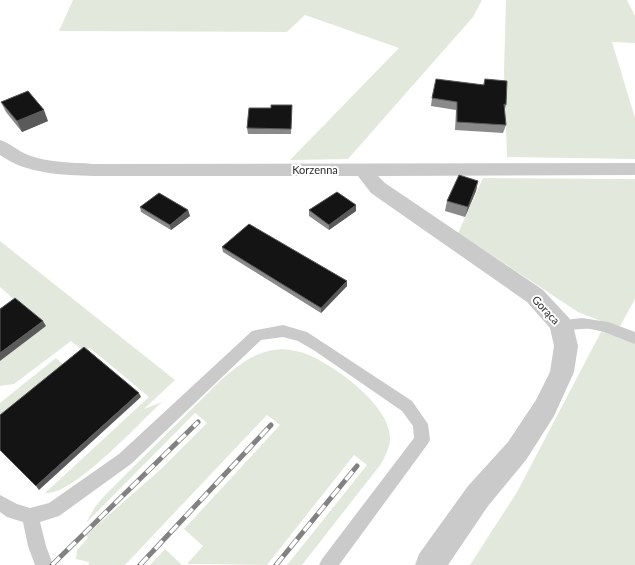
<svg xmlns="http://www.w3.org/2000/svg" width="635" height="565" viewBox="0 0 635 565" font-family="Lato,sans-serif">
  <style>
    .green { fill: #e2e9dc }
    .lines { fill: none; stroke-linecap: round; stroke-linejoin: round }
    .service { fill: #cacaca; fill-rule: evenodd }
    .minor { fill: #cacaca; fill-rule: evenodd }
    .rail-casing { stroke: #828282; stroke-width: 5 }
    .rail { stroke: #fff; stroke-width: 3.5; stroke-dasharray: 11; stroke-linecap: butt }
    .wall { fill: #8a8a8a }
    .shaded-wall { fill: #5a5a5a }
    .building { fill: #141414; stroke: #5a5a5a }
    .labels { text-anchor: middle; stroke-width: 4; stroke-linejoin: round; paint-order: stroke }
    .street-label { font-size: 11px; fill: #2d2d2d; stroke: #fff }
  </style>
  <rect width="100%" height="100%" fill="#fff"/>
  <g class="green">
    <polygon points="73,0 482,0 473,17 348,159 290,160 399,48 305,15 287,32 59,31"/>
    <polygon points="506,0 627,0 635,16 635,43 612,42 635,118 635,159 507,157 504,70"/>
    <polygon points="483,178 635,179 635,299 619,328 578,312 458,233"/>
    <path d="M0 241 175 380 144 409 162 402C141 421 72 497 45 493L149 397 90 348 85 352 71 341 14 384 0 386V361L45 326 0 287Z"/>
    <polygon points="601,332 613,334 635,343 635,565 470,565 517,492"/>
    <path d="M282 349C291 350 300 351 309 355 336 367 390 405 390 438 390 448 385 456 381 464L302 565H287L367 465 354 455 267 565 187 564 203 546 184 529 280 425 267 415 125 565H88L89 562 76 559 77 550 88 538 86 535 161 469 207 423 195 413 86 523 95 507 106 494 221 380C241 363 255 351 282 349Z"/>
    <polygon points="56,358 65,366 0,418 0,403"/>
    <polygon points="165,549 182,565 150,565"/>
  </g>
  <g class="lines">
    <g class="service">
      <path d="M582 318 608 322 635 332V344C620 339 606 331 590 329 579 328 566 332 556 329L554 325 556 321Z"/>
      <polygon points="283,325 307,332 412,401 428,424 430,440 427,445 339,565 319,565 322,559 414,438 413,426 402,411 315,351 298,341 283,337 261,340 131,464 59,516 40,522 46,546 53,565 35,565 28,546 23,522 7,517 0,512 0,495 17,504 30,508 49,503 119,454 252,331"/>
    </g>
    <path class="minor" d="M0 140C10 143 18 151 28 155 48 163 72 162 93 164L635 163V175L378 176 385 183 543 290 569 318 573 325 578 346 574 372 554 416 526 460 488 506 448 565H415L419 554 468 486 508 442 536 400 550 372 554 346 550 328 527 302 371 193 358 176H93C62 175 26 174 0 155Z"/>
    <defs>
      <g id="rail">
        <polyline points="52,565 198,422"/>
        <polyline points="140,565 271,425"/>
        <polyline points="276,565 357,466"/>
      </g>
    </defs>
    <use href="#rail" class="rail-casing"/>
    <use href="#rail" class="rail"/>
  </g>
  <g class="wall">
    <polygon points="485,79 506,105 504,112 506,125 503,133 455,130 456,110 431,106 432,98 483,85"/>
    <polygon points="1,102 48,121 22,132 6,112"/>
    <polygon points="292,105 291,134 248,134 247,128 271,108"/>
    <polygon points="478,181 476,191 465,217 445,211 447,201"/>
    <polygon points="356,205 356,211 329,230 309,216 309,210"/>
    <polygon points="140,207 188,210 190,216 171,230 141,212"/>
    <polygon points="222,247 347,286 321,313 223,252"/>
  </g>
  <g class="shaded-wall">
    <polygon points="44,110 48,121 22,132 17,121"/>
    <polygon points="478,181 476,191 465,217 468,207"/>
    <polygon points="356,205 356,211 329,230 329,225"/>
    <polygon points="188,210 190,216 171,230 170,225"/>
    <polygon points="347,281 347,286 321,313 321,308"/>
    <polygon points="43,321 46,326 0,361 0,353"/>
    <polygon points="139,393 141,397 39,490 36,486"/>
  </g>
  <g class="building">
    <polygon points="436,79 484,85 485,79 507,81 506,105 504,104 506,125 457,122 457,102 432,98"/>
    <polygon points="28,91 44,110 17,121 1,102"/>
    <polygon points="271,105 292,105 291,129 247,128 249,108 271,108"/>
    <polygon points="459,175 478,181 468,207 447,201"/>
    <polygon points="337,192 356,205 329,225 309,210"/>
    <polygon points="159,193 188,210 170,225 140,207"/>
    <polygon points="249,224 347,281 321,308 222,247"/>
    <polygon points="15,298 43,321 0,353 0,309"/>
    <polygon points="84,347 139,393 36,486 0,450 0,415"/>
  </g>
  <g class="labels">
    <g class="street-label">
      <text x="315" y="174">Korzenna</text>
      <text transform="translate(546 310) rotate(47)" y="4">Gorąca</text>
    </g>
  </g>
</svg>
